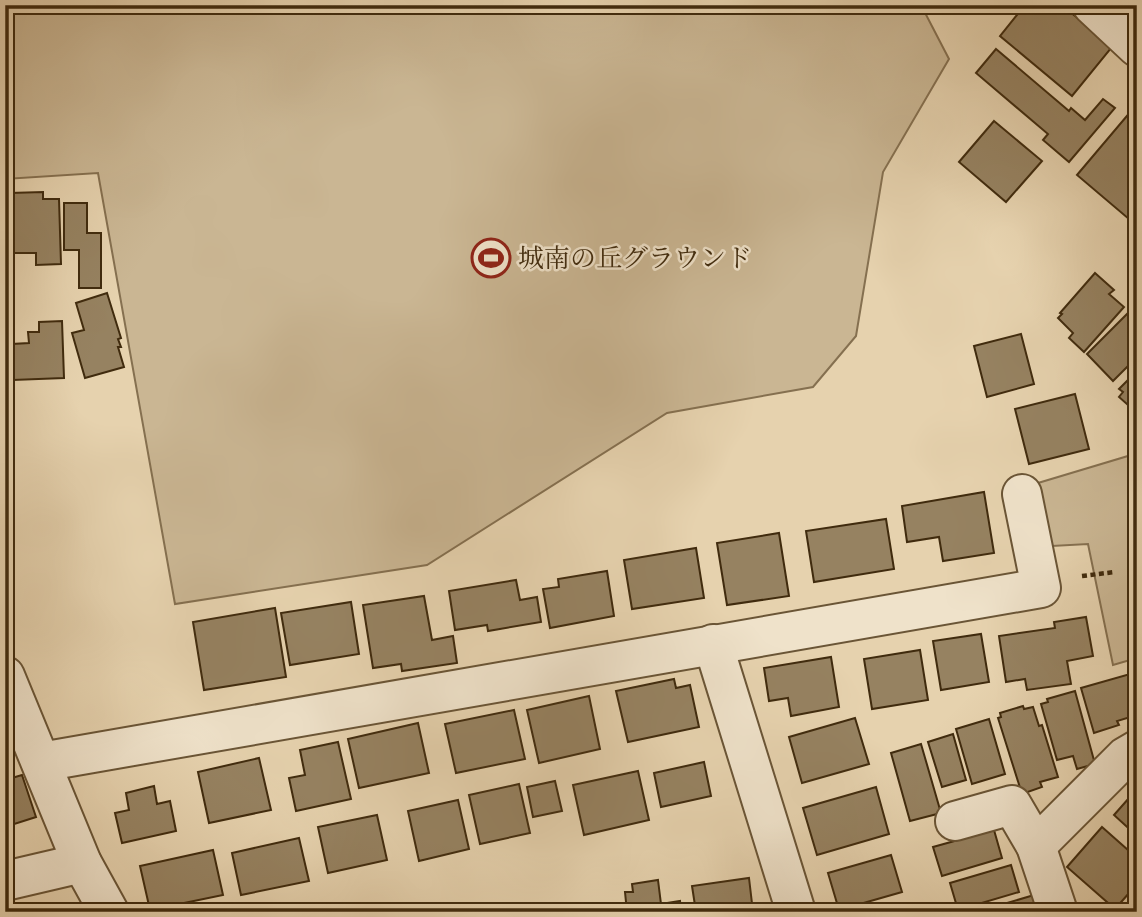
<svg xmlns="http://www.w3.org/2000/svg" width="1142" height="917" viewBox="0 0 1142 917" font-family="Alegreya,'Noto Serif JP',serif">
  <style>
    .green { fill: #cab693; stroke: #857050; stroke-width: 2 }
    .building { fill: #968261; stroke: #402b0e; stroke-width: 2 }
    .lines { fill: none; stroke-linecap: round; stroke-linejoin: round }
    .minor-casing { stroke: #6a5536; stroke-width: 42 }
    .path { stroke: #402b0e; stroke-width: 4.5; stroke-dasharray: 5 3.5; stroke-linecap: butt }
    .minor { stroke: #efe2ca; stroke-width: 38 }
    .labels { text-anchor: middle; stroke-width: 5; stroke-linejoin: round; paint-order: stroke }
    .poi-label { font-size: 26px; fill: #402b0e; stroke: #efe2ca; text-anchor: start }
  </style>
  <rect width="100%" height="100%" fill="#e6d2ae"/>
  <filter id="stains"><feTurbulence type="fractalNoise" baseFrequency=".00286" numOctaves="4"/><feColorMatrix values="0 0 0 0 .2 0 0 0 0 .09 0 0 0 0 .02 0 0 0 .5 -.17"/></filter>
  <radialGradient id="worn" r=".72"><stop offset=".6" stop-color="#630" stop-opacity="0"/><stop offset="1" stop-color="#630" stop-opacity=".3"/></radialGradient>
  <g class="green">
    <polygon points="5,5 921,5 949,59 883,172 856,336 813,387 667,413 427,565 175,604 98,173 5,179"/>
    <polygon points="1128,456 1137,468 1137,658 1113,665 1088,544 1052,546 1038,483"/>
  </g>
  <g class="building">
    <polygon points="1025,5 1062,5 1112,47 1072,96 1000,36"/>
    <polygon points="996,49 1069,111 1071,108 1085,120 1103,99 1115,108 1069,162 1043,140 1048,134 976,73"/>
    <polygon points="1137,104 1137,223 1136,225 1077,175"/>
    <polygon points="994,121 1042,161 1006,202 959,162"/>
    <polygon points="43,192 43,199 59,199 61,264 36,265 36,253 12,253 10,193"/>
    <polygon points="64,203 87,203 87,233 101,233 101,288 79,288 79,250 64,250"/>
    <polygon points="1095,273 1114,290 1109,294 1124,307 1084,352 1069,338 1073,333 1058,318 1062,314 1060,313"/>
    <polygon points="107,293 121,338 118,339 121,347 118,347 124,367 85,378 72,333 84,330 76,303"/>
    <polygon points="1128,313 1137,322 1137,357 1113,381 1087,354"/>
    <polygon points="62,321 64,378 13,380 12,344 29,343 28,332 39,332 39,322"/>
    <polygon points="1021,334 1034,384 987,397 974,346"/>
    <polygon points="5,349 8,382 5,382"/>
    <polygon points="1137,371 1137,413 1119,397 1123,392 1119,389"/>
    <polygon points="1075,394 1089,449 1029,464 1015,409"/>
    <polygon points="984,492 994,553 943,561 939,537 907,542 902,506"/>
    <polygon points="886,519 894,569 814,582 806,531"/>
    <polygon points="779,533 789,596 727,605 717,543"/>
    <polygon points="696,548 704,598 632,609 624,560"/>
    <polygon points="607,571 614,616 550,628 543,589 559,587 558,579"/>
    <polygon points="516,580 520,600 537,597 541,622 488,631 487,625 455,630 449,591"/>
    <polygon points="424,596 432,640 453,636 457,663 402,671 401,664 373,668 363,605"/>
    <polygon points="351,602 359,654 290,665 281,613"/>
    <polygon points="275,608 286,677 204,690 193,622"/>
    <polygon points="1086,617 1093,656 1067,661 1071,684 1027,690 1025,679 1006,682 999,636 1055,628 1054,622"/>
    <polygon points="981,634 989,682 941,690 933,641"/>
    <polygon points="920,650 928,700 872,709 864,659"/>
    <polygon points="831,657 839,707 791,716 788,698 769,701 764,668"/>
    <polygon points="1137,672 1137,715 1117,721 1119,725 1094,733 1081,688"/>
    <polygon points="674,679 676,688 690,685 699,727 628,742 616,691"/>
    <polygon points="1075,691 1095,764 1077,769 1073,756 1057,760 1041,704 1048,702 1047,699"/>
    <polygon points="589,696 600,749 539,763 527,710"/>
    <polygon points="1023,706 1024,709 1033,707 1039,726 1042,725 1058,777 1040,782 1042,787 1022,794 998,718 1001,717 1000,713"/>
    <polygon points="514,710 525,759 456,773 445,724"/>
    <polygon points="855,718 869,764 802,783 789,737"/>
    <polygon points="989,719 1005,774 972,784 956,729"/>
    <polygon points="418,723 429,773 359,788 348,739"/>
    <polygon points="953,734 966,780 942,787 928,742"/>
    <polygon points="338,742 351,799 296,811 289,778 305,775 300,750"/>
    <polygon points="921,744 941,813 910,821 891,753"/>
    <polygon points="259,758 271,810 209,823 198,772"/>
    <polygon points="704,762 711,796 661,807 654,773"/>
    <polygon points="638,771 649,820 584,835 573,785"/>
    <polygon points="22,775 36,817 5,827 5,780"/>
    <polygon points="555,781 562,811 533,817 527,787"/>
    <polygon points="519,784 530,833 480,844 469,795"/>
    <polygon points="154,786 157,804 170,801 176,831 122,843 115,813 129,810 126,793"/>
    <polygon points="876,787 889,834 817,855 803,808"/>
    <polygon points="1137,789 1137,836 1114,815"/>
    <polygon points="458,800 469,849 419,861 408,811"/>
    <polygon points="377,815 387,860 328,873 318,827"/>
    <polygon points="1102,827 1137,858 1137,884 1115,909 1067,867"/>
    <polygon points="994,830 1002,858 942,876 933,847"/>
    <polygon points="299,838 309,881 241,895 232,853"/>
    <polygon points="213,850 223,895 150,910 140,866"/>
    <polygon points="891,855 902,892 839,910 828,873"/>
    <polygon points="1011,865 1019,892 958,910 950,883"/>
    <polygon points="749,878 753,912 696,912 692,886"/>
    <polygon points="658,880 661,904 680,901 681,912 627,912 625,892 633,892 632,884"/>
    <polygon points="1034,895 1039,912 999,912 997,906"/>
    <polygon points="533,904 534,912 503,912 502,908"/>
  </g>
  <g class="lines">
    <defs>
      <g id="minor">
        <polyline points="1092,5 1137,47"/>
        <polyline points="713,644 796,912"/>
        <polyline points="5,676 82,863 109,912"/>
        <polyline points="41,762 1041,588 1022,494"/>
        <polyline points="955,821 1012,805 1036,846 1058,912"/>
        <polyline points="1036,846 1125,757 1137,750"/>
        <polyline points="5,881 82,863"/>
      </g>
    </defs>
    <use href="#minor" class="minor-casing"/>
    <polyline class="path" points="1082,576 1115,572"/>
    <use href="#minor" class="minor"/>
  </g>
  <defs>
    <symbol id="stadium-ring" viewBox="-11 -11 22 22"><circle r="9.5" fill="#efe2ca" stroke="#8f2418" stroke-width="1.5"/><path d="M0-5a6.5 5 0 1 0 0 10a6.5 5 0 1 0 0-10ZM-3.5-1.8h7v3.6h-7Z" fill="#8f2418"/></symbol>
  </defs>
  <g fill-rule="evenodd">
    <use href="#stadium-ring" x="469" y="236" width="44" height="44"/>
  </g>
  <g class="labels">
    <g class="poi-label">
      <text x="518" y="267">城南の丘グラウンド</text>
    </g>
  </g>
  <rect width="1142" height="917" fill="none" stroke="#e6d2ae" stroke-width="28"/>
  <rect x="7" y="7" width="1128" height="903" fill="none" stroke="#402b0e" stroke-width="3.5"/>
  <rect x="14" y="14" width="1114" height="889" fill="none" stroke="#402b0e" stroke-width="2"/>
  <rect width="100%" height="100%" filter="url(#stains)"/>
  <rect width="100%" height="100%" fill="url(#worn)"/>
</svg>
